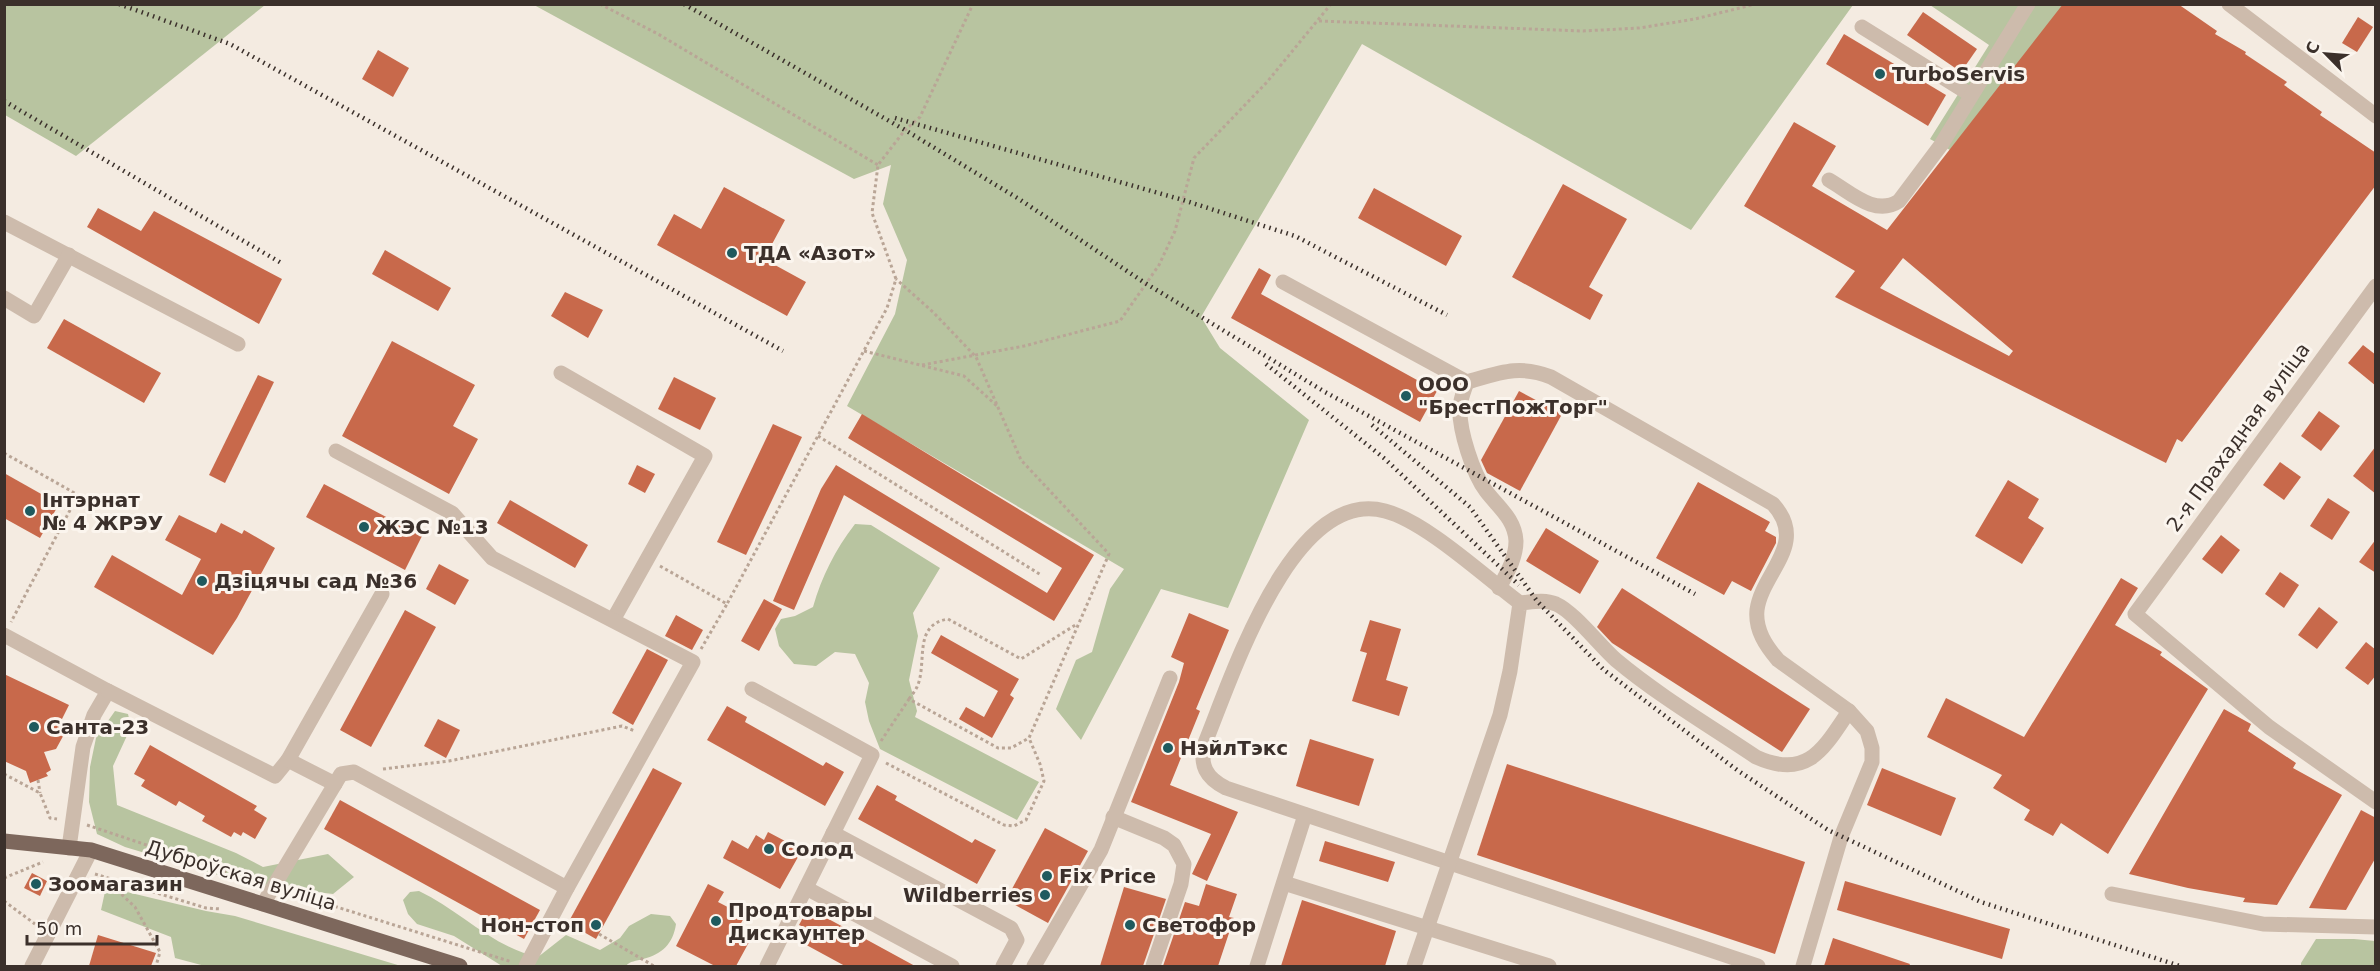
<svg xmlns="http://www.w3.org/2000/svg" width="2380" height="971" viewBox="0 0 2380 971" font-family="'DejaVu Sans',sans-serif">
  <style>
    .green { fill: #b8c4a0 }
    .building { fill: #c8694b; fill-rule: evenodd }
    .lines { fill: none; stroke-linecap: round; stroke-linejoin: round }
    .path { stroke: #b9a596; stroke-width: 3; stroke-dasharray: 3 3; stroke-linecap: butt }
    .minor { stroke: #cdbbac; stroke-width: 15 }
    .major { stroke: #7d675c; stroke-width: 15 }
    .rail { stroke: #3b302b; stroke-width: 4.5; stroke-dasharray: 1.5 4.5; stroke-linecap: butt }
    .poi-dot { fill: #1f5a5e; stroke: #fbf5ee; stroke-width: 2 }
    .labels { text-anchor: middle; stroke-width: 6; stroke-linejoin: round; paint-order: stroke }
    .poi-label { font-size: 20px; font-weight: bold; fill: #3b302b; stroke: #fbf5ee; text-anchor: start }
    .street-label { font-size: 20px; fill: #3b302b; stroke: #fbf5ee }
  </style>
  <rect width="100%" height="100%" fill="#f4ebe1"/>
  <g class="green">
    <polygon points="4,5 5,4 265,5 76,156 5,115"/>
    <polygon points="534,5 1853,5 1691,230 1362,44 1201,317 1220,348 1309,420 1228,608 1161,589 1081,740 1056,709 1076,660 1092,652 1110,589 1124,569 847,406 895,314 907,260 883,204 891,165 854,179"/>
    <polygon points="1930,5 2064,5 1950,150 1930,139 1989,45"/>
    <path d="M855 524 871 525 940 568 913 613 918 636 909 680 917 711 915 717 1039 782 1017 820 880 749 869 721 865 702 869 683 855 654 835 652 816 666 794 664 779 646 775 629 781 619 795 616 813 607C822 576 835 550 855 524Z"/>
    <polygon points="115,711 128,714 131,727 113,766 117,805 236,853 263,867 328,854 354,877 333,894 245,883 125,847 97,834 89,802 90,767 96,738"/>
    <polygon points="106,887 206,911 235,916 401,966 205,966 175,958 171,937 101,910"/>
    <path d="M419 891C461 911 492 947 538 957L566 935 600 950 620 938 629 926 651 914 670 916 676 924C673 944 662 954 643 959 636 961 630 961 626 966H502L454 936 417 924 408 914 403 900 410 892Z"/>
    <polygon points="2316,939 2354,939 2375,941 2375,966 2301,966 2301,963"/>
  </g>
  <g class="building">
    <path d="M2063 4H2178L2217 31 2215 34 2246 52 2245 54 2287 82 2284 85 2322 112 2320 115 2376 153V185L2182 442 2177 439 2166 463 1835 297 1855 271 1744 206 1794 122 1836 146 1812 186 1887 230ZM1903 258 2013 351 2009 356 1880 288Z"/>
    <polygon points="1923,12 1977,49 1961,72 1907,35"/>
    <polygon points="2358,17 2373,27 2357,52 2342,43"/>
    <polygon points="1844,34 1946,95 1928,126 1826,64"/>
    <polygon points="378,50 409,68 393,97 362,79"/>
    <polygon points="1563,184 1627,219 1589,287 1603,295 1590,320 1512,277"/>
    <polygon points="724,187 785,220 764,259 806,282 787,316 657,245 674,214 701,229"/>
    <polygon points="1374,188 1462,236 1446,266 1358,218"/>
    <polygon points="98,208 141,231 154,211 282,279 259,324 87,227"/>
    <polygon points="385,250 451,288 438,311 372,274"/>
    <polygon points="1259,268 1271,275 1261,294 1437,391 1420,422 1231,318"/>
    <polygon points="565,292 603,310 588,338 551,316"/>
    <polygon points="64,319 161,373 144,403 47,348"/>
    <polygon points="392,341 475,385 453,426 478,439 449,494 342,436"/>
    <polygon points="2363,345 2376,355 2376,386 2348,363"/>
    <polygon points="258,375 274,382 225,483 209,475"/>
    <polygon points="674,377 716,398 700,430 658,409"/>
    <polygon points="1519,391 1562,414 1520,491 1487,473 1481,460"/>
    <polygon points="2319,411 2340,426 2321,451 2301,436"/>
    <polygon points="862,414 1094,555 1054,621 844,495 794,610 773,601 821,489 836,465 1047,593 1062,568 848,438"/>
    <polygon points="773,424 802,437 746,555 717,542"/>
    <polygon points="2376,446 2376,494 2353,476"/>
    <polygon points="2280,462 2301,477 2284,500 2263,485"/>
    <polygon points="637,465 655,474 645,493 628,484"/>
    <polygon points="4,473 59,504 40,538 4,518"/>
    <polygon points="2008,480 2039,499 2028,518 2044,528 2022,564 1975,536"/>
    <polygon points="1698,482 1770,522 1765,531 1776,537 1776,543 1751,591 1732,581 1724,595 1656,558"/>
    <polygon points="324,484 422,536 405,570 306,517"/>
    <polygon points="2328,498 2350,512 2332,540 2310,526"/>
    <polygon points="510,500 588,545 575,568 497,523"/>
    <polygon points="179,515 216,533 221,523 242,534 244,530 275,548 237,618 213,655 94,587 112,555 182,595 201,559 165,540"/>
    <polygon points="1546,528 1599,561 1580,594 1526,561"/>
    <polygon points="2221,535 2240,550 2222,574 2202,559"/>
    <polygon points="2376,539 2376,573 2359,562"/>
    <polygon points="439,564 469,580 455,605 426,589"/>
    <polygon points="2280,572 2299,585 2284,608 2265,594"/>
    <polygon points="2121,578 2138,588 2115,625 2162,652 2160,655 2208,689 2108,854 2061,823 2053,836 2024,820 2030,810 1993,788 2002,775 1927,737 1946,698 2024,737"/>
    <polygon points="1622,588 1810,709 1782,752 1612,643 1597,627"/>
    <polygon points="764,599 782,609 759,651 741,641"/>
    <polygon points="2319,607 2338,622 2317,649 2298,635"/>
    <polygon points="405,610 436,627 371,747 340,730"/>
    <polygon points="1189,613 1229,630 1196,709 1200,711 1170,785 1238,812 1207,881 1192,874 1211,834 1131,802 1179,682 1184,663 1171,657"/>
    <polygon points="676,615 703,630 692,650 665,636"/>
    <polygon points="1370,620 1401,629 1386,680 1408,687 1399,716 1352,701 1367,653 1360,651"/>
    <polygon points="941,635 1019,679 1010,695 1014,698 992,738 959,719 966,707 984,717 998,691 931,653"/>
    <polygon points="2366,642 2376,650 2376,675 2368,685 2345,668"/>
    <polygon points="647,649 668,660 633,725 612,713"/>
    <polygon points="4,674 69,705 59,725 67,729 56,749 44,752 51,770 46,773 48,776 30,783 26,771 4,761"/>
    <polygon points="727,706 747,717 745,722 823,766 826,762 844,772 825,806 707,740"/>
    <polygon points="2224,709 2251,724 2248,731 2296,763 2293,768 2342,795 2277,905 2243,902 2245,898 2188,888 2129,874"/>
    <polygon points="438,719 460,730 446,758 424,746"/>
    <polygon points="1310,739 1374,759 1359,806 1296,786"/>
    <polygon points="150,745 257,806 254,810 267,818 255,839 243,832 241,836 234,832 231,837 202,821 205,816 179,801 176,806 141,786 145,780 134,774"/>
    <polygon points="1507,764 1805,862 1775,954 1477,855"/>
    <polygon points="653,768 682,783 596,939 568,923"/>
    <polygon points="1882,768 1956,798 1941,836 1867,805"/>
    <polygon points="877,785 897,796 895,800 972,843 975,839 996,850 977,884 858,819"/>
    <polygon points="340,800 540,910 524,939 324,829"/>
    <polygon points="2361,810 2376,818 2376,857 2346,910 2309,908"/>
    <polygon points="1045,828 1088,851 1048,923 1006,900"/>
    <polygon points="768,832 802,850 780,889 723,858 732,840 748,849 756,835 764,840"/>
    <polygon points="1325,841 1395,862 1388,882 1319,861"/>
    <polygon points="32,873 47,881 40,896 24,888"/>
    <polygon points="1845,881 2010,929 2002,959 1837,910"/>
    <polygon points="708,884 724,892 718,902 745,916 740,925 754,933 736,966 715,966 676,946"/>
    <polygon points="1206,884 1237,894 1229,917 1234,918 1218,966 1163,966 1185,902 1199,906"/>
    <polygon points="1124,887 1166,899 1143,966 1100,966"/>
    <polygon points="1302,900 1396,931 1385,966 1281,966"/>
    <polygon points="808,908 849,930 915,966 845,966 799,941 806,928 799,925"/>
    <polygon points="98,935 156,953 151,966 89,966"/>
    <polygon points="1833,938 1910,964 1909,966 1824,966"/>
  </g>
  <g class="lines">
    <g class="path">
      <polyline points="600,4 658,34 878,165"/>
      <polyline points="1319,21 1583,31 1639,28 1695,19 1756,4"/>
      <polyline points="864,351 964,376 997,406"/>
      <polyline points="922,365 1024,346 1120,321 1159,265 1175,231 1194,158 1267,82 1331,4"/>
      <polyline points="818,436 1041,575"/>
      <polyline points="4,453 78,495 11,622"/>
      <polyline points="660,566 727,604 887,308 896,279 872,213 878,165 905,130 920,117 973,4"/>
      <polyline points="701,649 727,604"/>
      <path d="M909 699C912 695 915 691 917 687 928 663 912 625 948 619L1021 659 1077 624"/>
      <polyline points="881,741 909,699 998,748 1011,748 1029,738 1109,554 1021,460 976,357 933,312 896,279"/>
      <polyline points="886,763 1004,825 1014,826 1026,820 1044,781 1040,764 1029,738"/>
      <polyline points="383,769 449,761 622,726 635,731"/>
      <polyline points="4,774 40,793 50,818 57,819"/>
      <polyline points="38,780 40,793"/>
      <polyline points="87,825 257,882"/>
      <polyline points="95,874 206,908 221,909"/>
      <polyline points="4,878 43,862"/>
      <polyline points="104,878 135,907 160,952 156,966"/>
      <polyline points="289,892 512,962"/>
      <polyline points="4,901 35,924"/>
      <polyline points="599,934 654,966"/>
    </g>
    <g class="minor">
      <polyline points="2229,4 2376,116"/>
      <polyline points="1862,27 1971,95"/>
      <path d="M1829 180C1850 192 1875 217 1899 201L1941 145 2028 4"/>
      <polyline points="4,222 238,344"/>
      <path d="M1283 282 1467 382C1464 391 1460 399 1460 409 1459 430 1473 474 1486 491 1498 507 1515 519 1516 541 1516 558 1507 573 1499 588"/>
      <polyline points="2376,286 2135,614 2269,727 2376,802"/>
      <polyline points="4,298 34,316 69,255"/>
      <polyline points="561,373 705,456 613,620"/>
      <path d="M1467 382C1499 373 1519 364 1551 377L1773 504C1809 544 1762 572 1757 610 1755 630 1766 646 1778 660L1849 711"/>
      <polyline points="336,451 452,513 492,558 693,662 567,888 526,966"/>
      <path d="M1520 603C1485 577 1425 521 1385 511 1292 486 1231 680 1205 743 1199 765 1206 778 1226 788L1758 966"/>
      <polyline points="4,635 108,691 94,715 83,747 69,848"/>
      <polyline points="752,689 872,755 767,966"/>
      <polyline points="108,691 275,776 288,760 335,784"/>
      <polyline points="288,760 382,594"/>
      <polyline points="1113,817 1164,838 1174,845 1184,864 1181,884 1153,966"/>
      <polyline points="833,833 1011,928 1017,940 1003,966"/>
      <polyline points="1284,883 1549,966"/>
      <polyline points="806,888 952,966"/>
      <polyline points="2112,894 2263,924 2376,927"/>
      <polyline points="263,904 341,774 354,772 567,888"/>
      <polyline points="32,966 91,850"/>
      <polyline points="1034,966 1101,850 1170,678"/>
      <polyline points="1257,966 1305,815"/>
      <path d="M1414 966 1500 715 1510 671 1520 603C1532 602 1544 599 1556 604 1574 612 1600 646 1616 660 1659 696 1710 726 1756 757 1807 780 1823 750 1849 711L1867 731 1872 748V762L1841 837 1803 966"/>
    </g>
    <polyline class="major" points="4,841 91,850 460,966"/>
    <g class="rail">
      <polyline points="119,4 230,44 783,351"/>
      <polyline points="684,4 905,130 1019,199 1145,283 1325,392 1695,594"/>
      <polyline points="4,101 283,264"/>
      <polyline points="895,118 1183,200 1295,236 1447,315"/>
      <polyline points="1266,364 1385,459 1519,585"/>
      <polyline points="1372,425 1470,507 1537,601 1604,670 1737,770 1828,830 1981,902 2180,966"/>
    </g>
  </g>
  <g class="poi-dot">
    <circle cx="1880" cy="74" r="6"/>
    <circle cx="732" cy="253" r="6"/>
    <circle cx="1406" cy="396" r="6"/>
    <circle cx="30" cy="511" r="6"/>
    <circle cx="364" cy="527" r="6"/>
    <circle cx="202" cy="581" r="6"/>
    <circle cx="34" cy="727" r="6"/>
    <circle cx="1168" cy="748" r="6"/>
    <circle cx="769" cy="849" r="6"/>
    <circle cx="1047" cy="876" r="6"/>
    <circle cx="36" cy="884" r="6"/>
    <circle cx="1045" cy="895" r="6"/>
    <circle cx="716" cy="921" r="6"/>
    <circle cx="596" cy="925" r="6"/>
    <circle cx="1130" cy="925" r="6"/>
  </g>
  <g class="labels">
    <g class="poi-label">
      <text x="1892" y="81">TurboServis</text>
      <text x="744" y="260">ТДА «Азот»</text>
      <text x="1418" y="391">ООО<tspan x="1418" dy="23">"БрестПожТорг"</tspan></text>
      <text x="42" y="507">Інтэрнат<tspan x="42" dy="23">№ 4 ЖРЭУ</tspan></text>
      <text x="376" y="534">ЖЭС №13</text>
      <text x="214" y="588">Дзіцячы сад №36</text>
      <text x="46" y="734">Санта-23</text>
      <text x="1180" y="755">НэйлТэкс</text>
      <text x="781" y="856">Солод</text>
      <text x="1059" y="883">Fix Price</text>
      <text x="48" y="891">Зоомагазин</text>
      <text x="1033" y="902" text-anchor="end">Wildberries</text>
      <text x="728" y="917">Продтовары<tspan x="728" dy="23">Дискаунтер</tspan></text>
      <text x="584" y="932" text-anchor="end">Нон-стоп</text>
      <text x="1142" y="932">Светофор</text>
    </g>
    <g class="street-label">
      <text transform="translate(2238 437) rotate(-54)" y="7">2-я Прахадная вуліца</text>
      <text transform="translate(241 875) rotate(17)" y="7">Дуброўская вуліца</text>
    </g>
  </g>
  <rect width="2380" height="971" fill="none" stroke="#3b302b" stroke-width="12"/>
  <g transform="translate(2326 54) rotate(295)" stroke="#fbf5ee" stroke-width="4.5" paint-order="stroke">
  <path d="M0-4.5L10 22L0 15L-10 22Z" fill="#3b302b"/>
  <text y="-9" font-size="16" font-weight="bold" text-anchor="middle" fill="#3b302b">С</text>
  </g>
  <path d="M27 935v9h130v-9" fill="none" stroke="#3b302b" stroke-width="3"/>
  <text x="36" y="935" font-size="18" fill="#3b302b" stroke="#fbf5ee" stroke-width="4.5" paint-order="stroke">50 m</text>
</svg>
